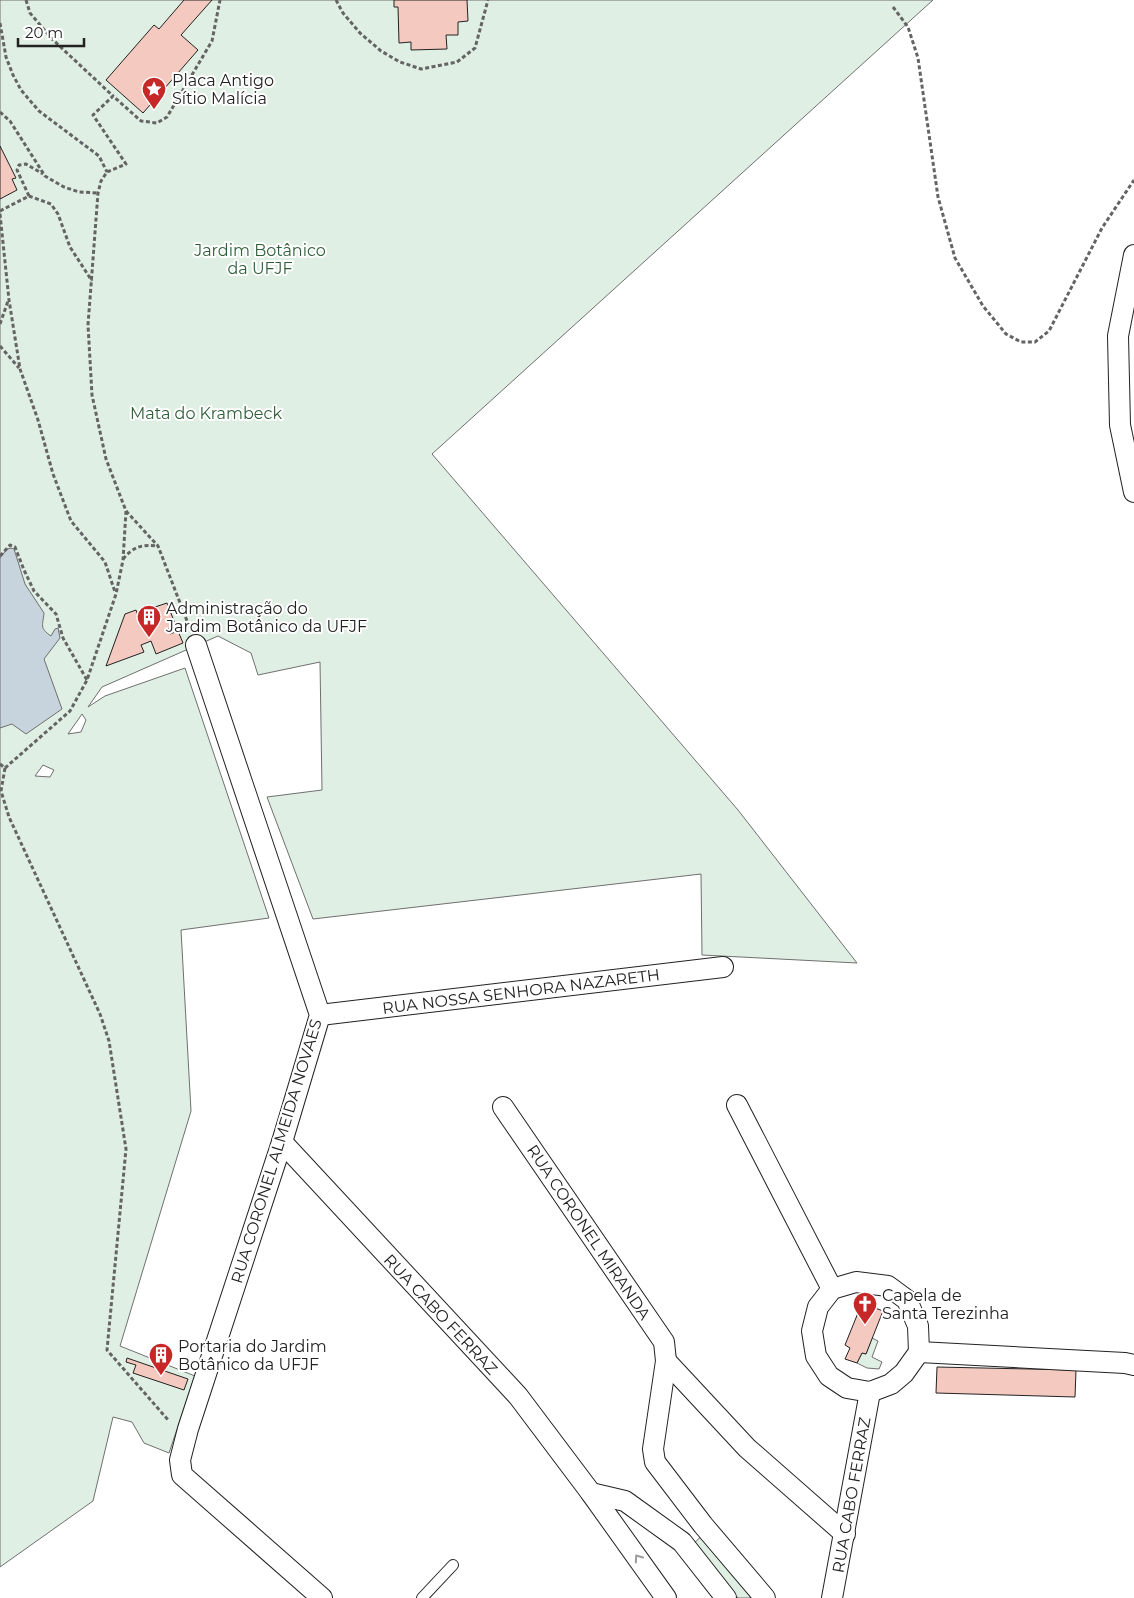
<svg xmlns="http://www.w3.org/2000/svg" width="1134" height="1598" viewBox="0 0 1134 1598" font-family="Montserrat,sans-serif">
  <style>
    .green { fill: #e0efe3; stroke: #6f6f6f; fill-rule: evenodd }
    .water { fill: #c7d3dd; stroke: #6f6f6f }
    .building { fill: #f3c9c0; stroke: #222 }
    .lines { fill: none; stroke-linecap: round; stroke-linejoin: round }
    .lane-casing { stroke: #222; stroke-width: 12 }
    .street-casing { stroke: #222; stroke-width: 22 }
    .path { stroke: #646464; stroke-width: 3; stroke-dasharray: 4 2.5; stroke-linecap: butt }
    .lane { stroke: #fff; stroke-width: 10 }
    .street { stroke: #fff; stroke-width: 20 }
    .oneway { stroke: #9c9c9c }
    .labels { text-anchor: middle; stroke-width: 4; stroke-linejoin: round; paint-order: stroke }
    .poi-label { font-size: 16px; fill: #222; stroke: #fff; text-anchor: start }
    .park-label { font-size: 16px; fill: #2f5e38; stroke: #fff }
    .street-label { font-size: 16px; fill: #222; stroke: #fff }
  </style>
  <rect width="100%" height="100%" fill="#fff"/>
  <g class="green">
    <path d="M0 0H933L432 454 738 810 857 963 702 955 701 874 313 919 267 797 322 790 320 662 258 675 251 653 218 636 102 687 88 707 105 696 185 668 269 918 181 930 191 1111 120 1346 195 1376 169 1453 144 1443 132 1422 113 1417 93 1501 0 1567ZM82 714 86 720 81 732 68 734ZM43 765 54 770 50 777 35 776Z"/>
    <polygon points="872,1338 878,1341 872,1357 882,1362 879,1369 867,1368 857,1363 862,1353 866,1354"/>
    <polygon points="704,1534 757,1598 738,1598 693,1544"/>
  </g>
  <path class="water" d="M11 548 14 549 25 584 44 613C43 625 39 628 51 636L55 629 58 628 60 638 44 659 62 709 26 734 12 724 0 728V558L7 549Z"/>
  <g class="building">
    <polygon points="184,0 212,0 181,35 198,50 143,113 106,80 154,25 159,29"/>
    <polygon points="394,0 467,0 468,21 458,22 458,35 446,35 447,49 411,50 411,42 399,43 398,7 394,7"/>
    <polygon points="0,146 16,178 12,179 17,190 0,199"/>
    <polygon points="167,603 176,626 168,629 170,634 178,631 183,643 156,654 151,641 141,645 144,652 106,666 125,614 136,610 143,629 150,627 143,611"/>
    <polygon points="862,1303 883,1311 866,1354 862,1353 857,1363 845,1359 850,1348 845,1345"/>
    <polygon points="127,1358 188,1379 184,1390 133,1373 136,1365 126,1362"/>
    <polygon points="937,1367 1076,1370 1075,1397 936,1393"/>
  </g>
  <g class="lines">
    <defs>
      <polyline id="lane" points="422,1598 453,1565"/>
      <g id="street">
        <polyline points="1134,255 1118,336 1120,425 1134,492"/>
        <polyline points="196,645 320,1015 282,1142 188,1429 180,1460 182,1475 322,1598"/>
        <polyline points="320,1015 723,967"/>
        <polyline points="737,1105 832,1289"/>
        <polyline points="503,1107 664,1342 666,1361 653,1449 655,1462 703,1525 765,1598"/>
        <polyline points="282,1142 518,1396 591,1493 666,1598"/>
        <polygon points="856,1282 888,1286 907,1300 918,1326 919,1352 904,1373 891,1384 870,1392 847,1388 829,1376 816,1356 812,1331 818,1307 832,1289"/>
        <polyline points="919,1352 1125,1363 1134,1365"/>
        <polyline points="666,1361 747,1448 845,1534"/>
        <polyline points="591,1493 625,1501 682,1542 726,1598"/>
        <polyline points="832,1598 870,1392"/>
      </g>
    </defs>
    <use href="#lane" class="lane-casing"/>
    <use href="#street" class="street-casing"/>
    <g class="path">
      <polyline points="26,0 30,13 52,39 113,96"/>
      <polyline points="336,0 343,13 360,33 381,51 400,62 421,69 457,62 475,48 488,0"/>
      <polyline points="893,7 908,27 918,58 938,197 955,258 983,306 1006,334 1021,342 1035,342 1049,331 1102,228 1134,180"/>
      <polyline points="0,23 6,57 13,75 21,90 39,111 99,156 107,172"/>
      <polyline points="0,112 10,121 45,176 64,187 79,192 98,193"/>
      <polyline points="29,196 17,170 19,165 26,164 43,174"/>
      <polyline points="0,211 29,196 51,204 58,214 70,247 92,281"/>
      <polyline points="0,214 9,300 20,369 38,420 53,474 71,521 105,562 115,592"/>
      <polyline points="0,324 8,301"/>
      <polyline points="0,346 19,368"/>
      <polyline points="126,511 158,546 189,626"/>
      <polyline points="0,556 10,545 15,547 24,570 34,591 56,614 63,638 87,680"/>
      <path d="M123 559C133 547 142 544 157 546"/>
      <polyline points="0,764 5,768 1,791 9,817 100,1014 109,1041 126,1149 107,1350 169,1421"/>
      <polyline points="5,768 70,711 87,680 116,594 123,560 126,511 106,459 92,395 88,325 98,193 101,181 107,172 126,164 93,115 113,96 141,121 157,123 167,117 212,41 220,0"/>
    </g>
    <use href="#lane" class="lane"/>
    <use href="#street" class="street"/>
  </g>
  <defs><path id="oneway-chevron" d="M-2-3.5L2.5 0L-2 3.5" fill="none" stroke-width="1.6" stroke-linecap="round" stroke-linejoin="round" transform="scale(1.25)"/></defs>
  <use class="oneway" href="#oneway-chevron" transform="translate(638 1558) rotate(-125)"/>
  <defs>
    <symbol id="sight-pin" viewBox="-11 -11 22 30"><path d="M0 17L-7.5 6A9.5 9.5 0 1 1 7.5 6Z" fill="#c62828" stroke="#fff"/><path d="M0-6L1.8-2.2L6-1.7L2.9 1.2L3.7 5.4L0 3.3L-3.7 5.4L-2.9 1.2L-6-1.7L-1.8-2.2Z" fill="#fff"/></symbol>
    <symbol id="building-pin" viewBox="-11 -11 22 30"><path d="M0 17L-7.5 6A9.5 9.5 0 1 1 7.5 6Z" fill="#c62828" stroke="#fff"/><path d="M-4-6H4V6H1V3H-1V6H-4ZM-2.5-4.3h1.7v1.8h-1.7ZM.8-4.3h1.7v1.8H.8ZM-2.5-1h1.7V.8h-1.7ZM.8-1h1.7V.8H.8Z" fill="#fff"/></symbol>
    <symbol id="church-pin" viewBox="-11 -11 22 30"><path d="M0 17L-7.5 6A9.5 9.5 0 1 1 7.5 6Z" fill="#c62828" stroke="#fff"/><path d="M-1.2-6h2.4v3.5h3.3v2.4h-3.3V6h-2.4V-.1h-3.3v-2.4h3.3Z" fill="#fff"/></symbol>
  </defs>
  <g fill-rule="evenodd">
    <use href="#sight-pin" x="140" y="75" width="28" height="38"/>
    <use href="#building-pin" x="135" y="603" width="28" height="38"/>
    <use href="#church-pin" x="851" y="1290" width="28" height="38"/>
    <use href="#building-pin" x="147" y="1341" width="28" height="38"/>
  </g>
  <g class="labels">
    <g class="poi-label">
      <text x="172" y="86">Placa Antigo<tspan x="172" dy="18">Sítio Malícia</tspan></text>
      <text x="166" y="614">Administração do<tspan x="166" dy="18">Jardim Botânico da UFJF</tspan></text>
      <text x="882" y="1301">Capela de<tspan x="882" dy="18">Santa Terezinha</tspan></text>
      <text x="178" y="1352">Portaria do Jardim<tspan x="178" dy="18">Botânico da UFJF</tspan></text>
    </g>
    <g class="park-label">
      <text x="260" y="256">Jardim Botânico<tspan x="260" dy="18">da UFJF</tspan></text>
      <text x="206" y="419">Mata do Krambeck</text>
    </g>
    <g class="street-label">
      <text transform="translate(521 991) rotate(-7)" y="6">RUA NOSSA SENHORA NAZARETH</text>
      <text transform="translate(276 1151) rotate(-73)" y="6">RUA CORONEL ALMEIDA NOVAES</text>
      <text transform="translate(589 1232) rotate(56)" y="6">RUA CORONEL MIRANDA</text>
      <text transform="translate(441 1314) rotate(47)" y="6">RUA CABO FERRAZ</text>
      <text transform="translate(851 1495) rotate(-80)" y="6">RUA CABO FERRAZ</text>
    </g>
  </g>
  <path d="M18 38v8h66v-8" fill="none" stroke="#222222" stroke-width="2.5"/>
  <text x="25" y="38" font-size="15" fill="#222222" stroke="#ffffff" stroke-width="4" paint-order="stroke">20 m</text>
</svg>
